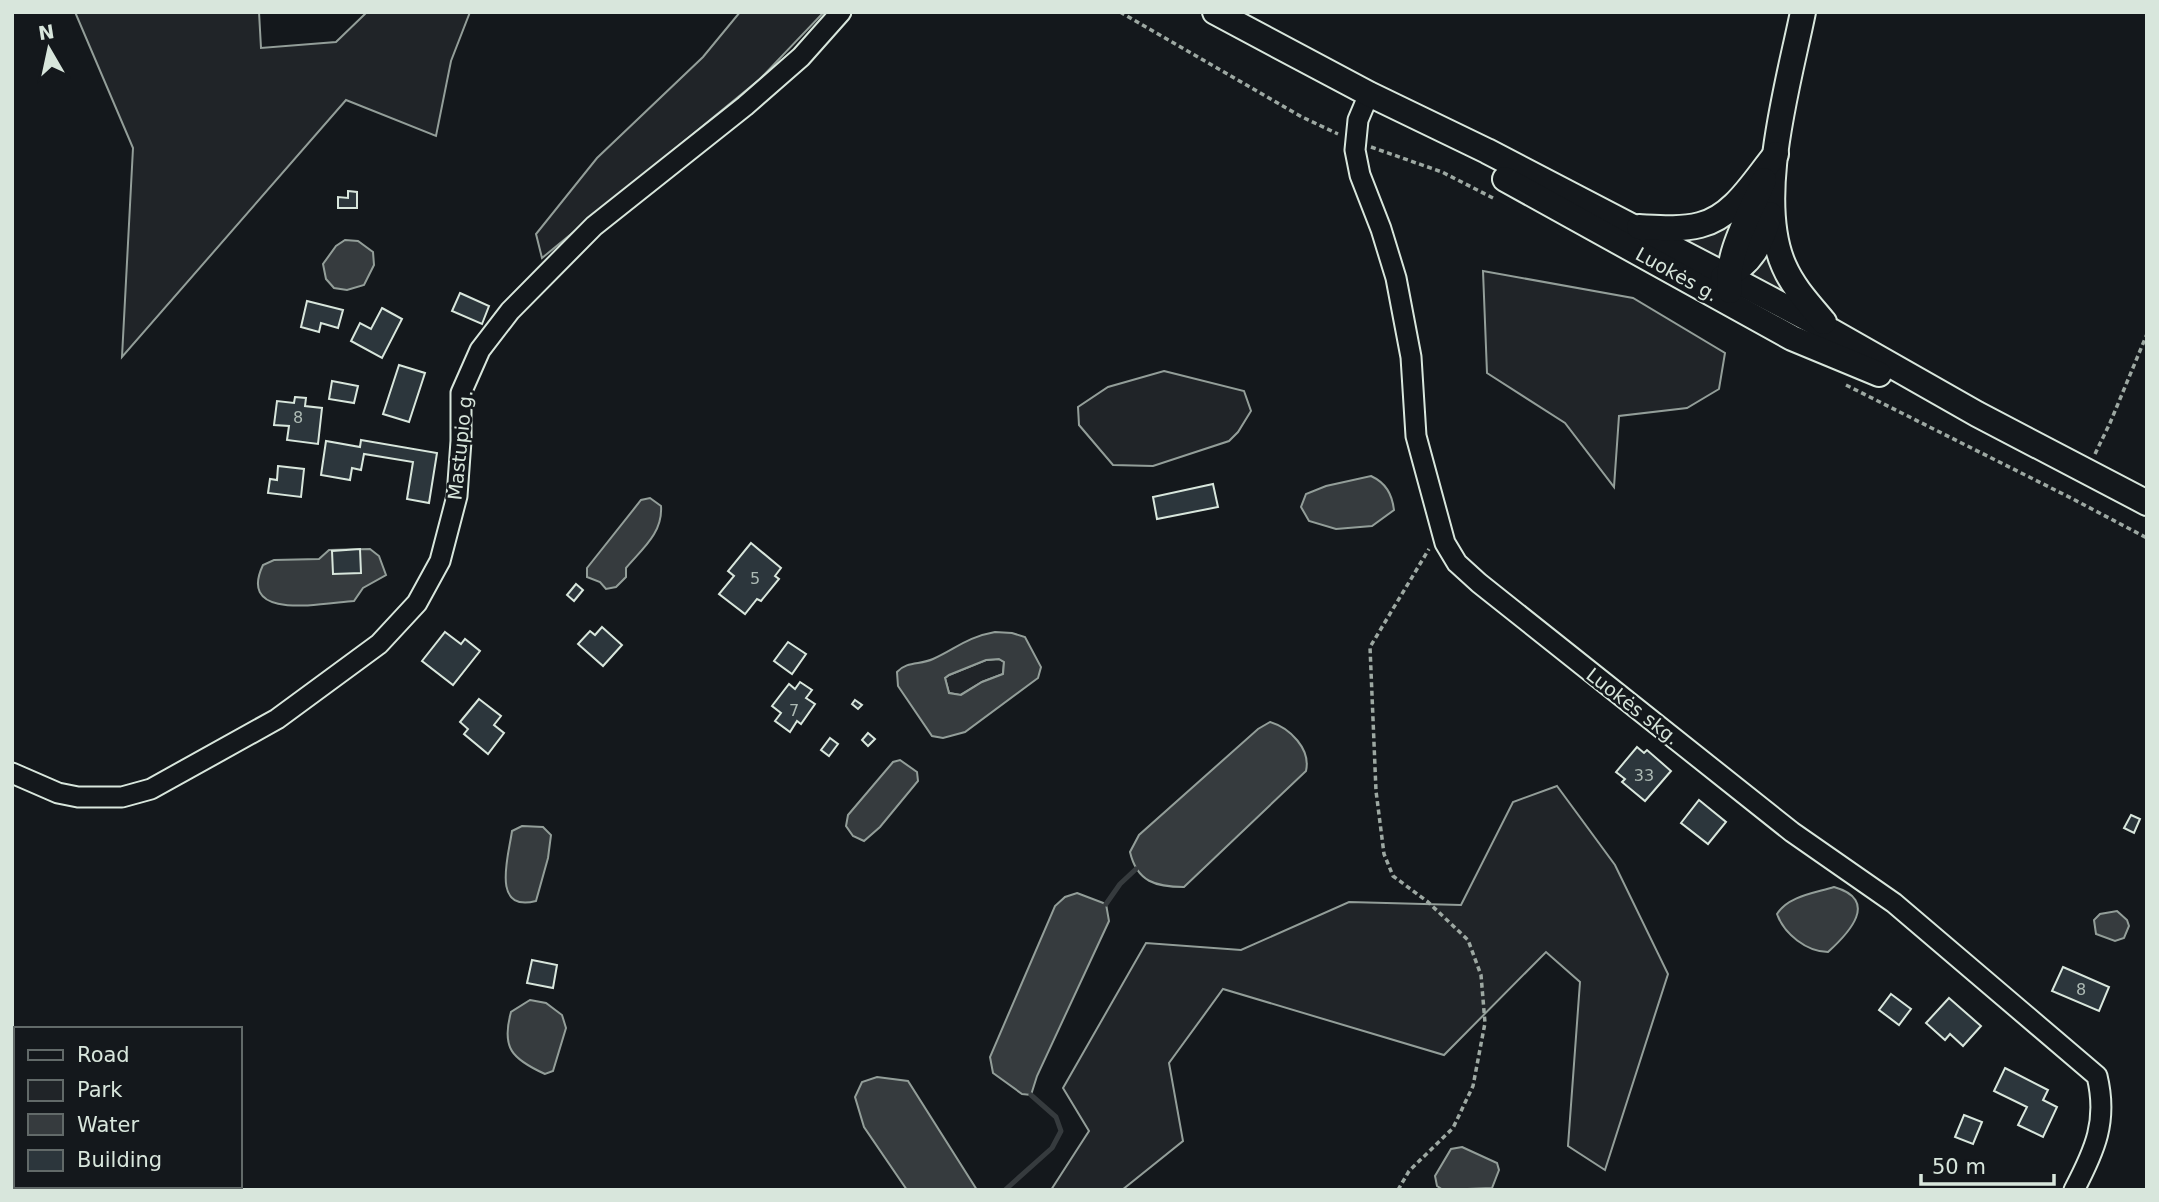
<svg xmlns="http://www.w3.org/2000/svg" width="2159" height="1202" viewBox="0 0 2159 1202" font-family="'DejaVu Sans',sans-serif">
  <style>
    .green { fill: #202428; stroke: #939e99; stroke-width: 2 }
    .water { fill: #363b3e; stroke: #939e99; stroke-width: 2; fill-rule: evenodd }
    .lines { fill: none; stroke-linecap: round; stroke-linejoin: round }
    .stream { stroke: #363b3e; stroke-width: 5 }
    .building { fill: #2c363c; stroke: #d8e6dc; stroke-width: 2 }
    .minor-casing { stroke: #d8e6dc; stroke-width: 23 }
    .major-casing { stroke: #d8e6dc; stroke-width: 28 }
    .path { stroke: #9da8a2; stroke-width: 3.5; stroke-dasharray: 5 3.5; stroke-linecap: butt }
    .minor { stroke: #14181c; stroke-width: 19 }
    .major { stroke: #14181c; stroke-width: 24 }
    .labels { text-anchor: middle; stroke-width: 5; stroke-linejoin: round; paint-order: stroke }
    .number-label { font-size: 16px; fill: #adbab4 }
    .street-label { font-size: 19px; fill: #d8e6dc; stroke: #14181c }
  </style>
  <rect width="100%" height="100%" fill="#14181c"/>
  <g class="green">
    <polygon points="75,12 259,12 261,48 336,42 367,12 470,12 451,61 436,136 346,100 122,357 133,148"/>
    <polygon points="740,12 824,12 760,79 542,258 536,234 597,158 703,57"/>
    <polygon points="1741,211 1721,263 1674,237"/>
    <polygon points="1771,248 1790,297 1746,274 1762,262"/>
    <polygon points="1483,271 1633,298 1725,353 1719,389 1687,408 1619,416 1614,487 1565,423 1487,373"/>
    <polygon points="1164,371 1244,391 1251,411 1238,432 1229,441 1153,466 1113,465 1079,425 1078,407 1108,387"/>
    <polygon points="999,659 1004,662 1003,674 982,682 960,695 949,693 945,678 949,675 986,660"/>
    <polygon points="1557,786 1615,865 1668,974 1605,1170 1568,1146 1580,982 1546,952 1444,1055 1223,989 1169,1063 1183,1141 1122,1190 1051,1190 1089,1131 1063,1088 1146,943 1241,950 1349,902 1461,905 1513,802"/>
  </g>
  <g class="water">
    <polygon points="345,240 358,241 373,252 374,265 364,285 347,290 334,288 326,279 323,264 336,246"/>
    <path d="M1371 476C1386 483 1392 494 1394 510L1372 526 1336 529 1309 521 1301 507 1306 494 1326 486Z"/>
    <path d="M650 498 661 506C663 533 642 549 626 568V577L616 587 606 589 600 582 587 577V568L641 500Z"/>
    <path d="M370 549 379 556 386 575 363 588 354 601C324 603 236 622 263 565L274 560 319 559 329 550Z"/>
    <path d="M995 632 1012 633 1025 637 1041 667 1038 678 965 732 943 738 932 736 898 686 897 672C907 661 920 665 933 659 957 648 967 637 995 632ZM999 659 1004 662 1003 674 982 682 961 695 949 693 945 678 949 675 986 660Z"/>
    <path d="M1270 722C1290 728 1311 749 1306 771L1184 887C1156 887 1137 882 1130 852L1139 835 1258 729Z"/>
    <polygon points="900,760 917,772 918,781 880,827 864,841 853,836 846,826 848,815 893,762"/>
    <path d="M522 826 543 827 551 835 548 858 536 901C490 913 509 854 512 831Z"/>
    <path d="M1834 887C1880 900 1849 933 1828 952 1807 952 1784 934 1777 914 1788 896 1815 893 1834 887Z"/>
    <polygon points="1077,893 1106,904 1109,921 1037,1076 1031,1095 1022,1094 993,1073 990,1057 1055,906 1065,897"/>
    <polygon points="2117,911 2127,920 2129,926 2124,938 2115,941 2096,934 2094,920 2100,914"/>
    <path d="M530 1000 546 1003 562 1015 566 1028 553 1071 545 1074C512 1059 501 1048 511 1012Z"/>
    <polygon points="877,1077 908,1081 977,1190 907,1190 864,1127 855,1097 862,1082"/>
    <polygon points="1462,1147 1497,1163 1499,1170 1492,1188 1443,1190 1437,1186 1435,1176 1451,1149"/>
  </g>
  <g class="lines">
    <g class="stream">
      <polyline points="1106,904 1120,884 1136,869"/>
      <polyline points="1005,1190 1052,1148 1061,1131 1056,1117 1031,1095"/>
    </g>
  </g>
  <g class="building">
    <polygon points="348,191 357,192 357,208 338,208 338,197 348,198"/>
    <polygon points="460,293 489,306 482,324 452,311"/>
    <polygon points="307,301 343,310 338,328 321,323 319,332 301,327"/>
    <polygon points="382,308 402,319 382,358 351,341 360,323 371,329"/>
    <polygon points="399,365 425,373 409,422 383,414"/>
    <polygon points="332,381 358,386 354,403 329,399"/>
    <polygon points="295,397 306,398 305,406 322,408 318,444 287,440 289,426 274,425 277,401 294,403"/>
    <polygon points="361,440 437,453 429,503 407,499 413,462 364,454 361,470 352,468 350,480 321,475 326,441 360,447"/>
    <polygon points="278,466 304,469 301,497 268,493 270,479 277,480"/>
    <polygon points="1213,484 1218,507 1157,519 1153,497"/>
    <polygon points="751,543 781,568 775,576 779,579 761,601 757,599 745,614 719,594 734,576 728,571"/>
    <polygon points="360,549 361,573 333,574 332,551"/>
    <polygon points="576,584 583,590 574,601 567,595"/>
    <polygon points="602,627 622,645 603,666 578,644 590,631 595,635"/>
    <polygon points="445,632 461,644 465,639 480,651 453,685 422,661"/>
    <polygon points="788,642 806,654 792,674 774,661"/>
    <polygon points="800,682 812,690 806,698 815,704 801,724 797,721 790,732 775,721 781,713 772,706 789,684 795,689"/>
    <polygon points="479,699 501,716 494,725 504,733 488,754 464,734 468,729 460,722"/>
    <polygon points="855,700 862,705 858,709 852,704"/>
    <polygon points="868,733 875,739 868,746 862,740"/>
    <polygon points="830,738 838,744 829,756 821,750"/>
    <polygon points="1637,747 1644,753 1647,750 1671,771 1645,801 1622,782 1625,779 1616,772"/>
    <polygon points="1699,800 1726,822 1708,844 1681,823"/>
    <polygon points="2131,815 2140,819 2134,833 2124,828"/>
    <polygon points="532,960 557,965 553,988 527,983"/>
    <polygon points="2063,967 2109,987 2099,1011 2052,991"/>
    <polygon points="1891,994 1911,1009 1899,1025 1879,1010"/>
    <polygon points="1949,998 1981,1026 1963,1046 1950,1034 1945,1040 1926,1023"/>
    <polygon points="2005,1068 2048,1090 2043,1100 2057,1107 2043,1137 2018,1125 2027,1107 1994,1091"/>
    <polygon points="1964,1115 1982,1122 1973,1144 1955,1137"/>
  </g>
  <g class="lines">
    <defs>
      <g id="minor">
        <path d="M1369 94 1358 120 1355 150 1360 175 1381 229 1396 278 1411 357 1416 436 1445 543 1457 563 1479 583 1792 832 1894 903 2097 1076C2108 1121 2095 1150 2074 1190"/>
        <polyline points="12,773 58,793 78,797 122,797 151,789 277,719 379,644 417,603 440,561 457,496 461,441 461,393 480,350 510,311 594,226 745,106 801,57 841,12"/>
      </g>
      <g id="major">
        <polyline points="1215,12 1369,94 1487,151 1727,276 1831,331 1977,414 2147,503"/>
        <path d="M1803 12C1789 82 1754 199 1784 266 1793 287 1809 304 1824 322"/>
        <polyline points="1505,179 1792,338 1879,374"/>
        <path d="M1639 227C1659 228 1680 230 1700 225 1734 217 1755 179 1776 154"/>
        <path d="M1723 277C1752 265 1762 242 1770 214"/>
        <path d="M1730 291C1724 257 1751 212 1764 180"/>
      </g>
    </defs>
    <use href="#minor" class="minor-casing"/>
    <use href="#major" class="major-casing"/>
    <g class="path">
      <polyline points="1120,12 1302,117 1338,134"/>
      <polyline points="1371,147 1442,172 1493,198"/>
      <polyline points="1846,385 2071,498 2147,538"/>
      <polyline points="2095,454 2110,423 2147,334"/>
      <polyline points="1398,1190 1409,1171 1453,1128 1473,1086 1485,1023 1481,975 1468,940 1428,902 1393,876 1384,854 1376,791 1370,647 1429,549"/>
    </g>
    <use href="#minor" class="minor"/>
    <use href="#major" class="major"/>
  </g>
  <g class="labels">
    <g class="number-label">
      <text x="298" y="423">8</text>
      <text x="755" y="584">5</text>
      <text x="794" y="716">7</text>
      <text x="1644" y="781">33</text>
      <text x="2081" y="995">8</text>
    </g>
    <g class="street-label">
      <text transform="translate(1677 274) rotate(29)" y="7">Luokės g.</text>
      <text transform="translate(460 445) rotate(-84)" y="7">Mastupio g.</text>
      <text transform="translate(1633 706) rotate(38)" y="7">Luokės skg.</text>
    </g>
  </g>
  <rect width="2159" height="1202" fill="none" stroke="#d8e6dc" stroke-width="28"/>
  <rect x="14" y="1027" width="228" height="161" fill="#14181c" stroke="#626a69" stroke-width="2"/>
  <rect x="28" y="1050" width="35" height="10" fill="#14181c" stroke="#626a69" stroke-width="2"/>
  <text x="77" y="1062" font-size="21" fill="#d8e6dc">Road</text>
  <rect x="28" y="1080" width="35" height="21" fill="#202428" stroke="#626a69" stroke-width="2"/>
  <text x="77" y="1097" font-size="21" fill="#d8e6dc">Park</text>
  <rect x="28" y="1114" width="35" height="21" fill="#363b3e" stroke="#626a69" stroke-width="2"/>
  <text x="77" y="1132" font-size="21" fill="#d8e6dc">Water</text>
  <rect x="28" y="1150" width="35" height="21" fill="#2c363c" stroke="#626a69" stroke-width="2"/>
  <text x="77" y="1167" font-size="21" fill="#d8e6dc">Building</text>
  <g transform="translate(49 49) rotate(351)" stroke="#14181c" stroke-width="5" paint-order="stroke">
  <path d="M0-5L12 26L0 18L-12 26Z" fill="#d8e6dc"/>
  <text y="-10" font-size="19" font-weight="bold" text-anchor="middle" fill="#d8e6dc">N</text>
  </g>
  <path d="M1921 1174v10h133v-10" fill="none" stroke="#d8e6dc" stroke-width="3.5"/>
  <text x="1932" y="1174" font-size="21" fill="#d8e6dc" stroke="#14181c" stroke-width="5" paint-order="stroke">50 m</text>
</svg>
